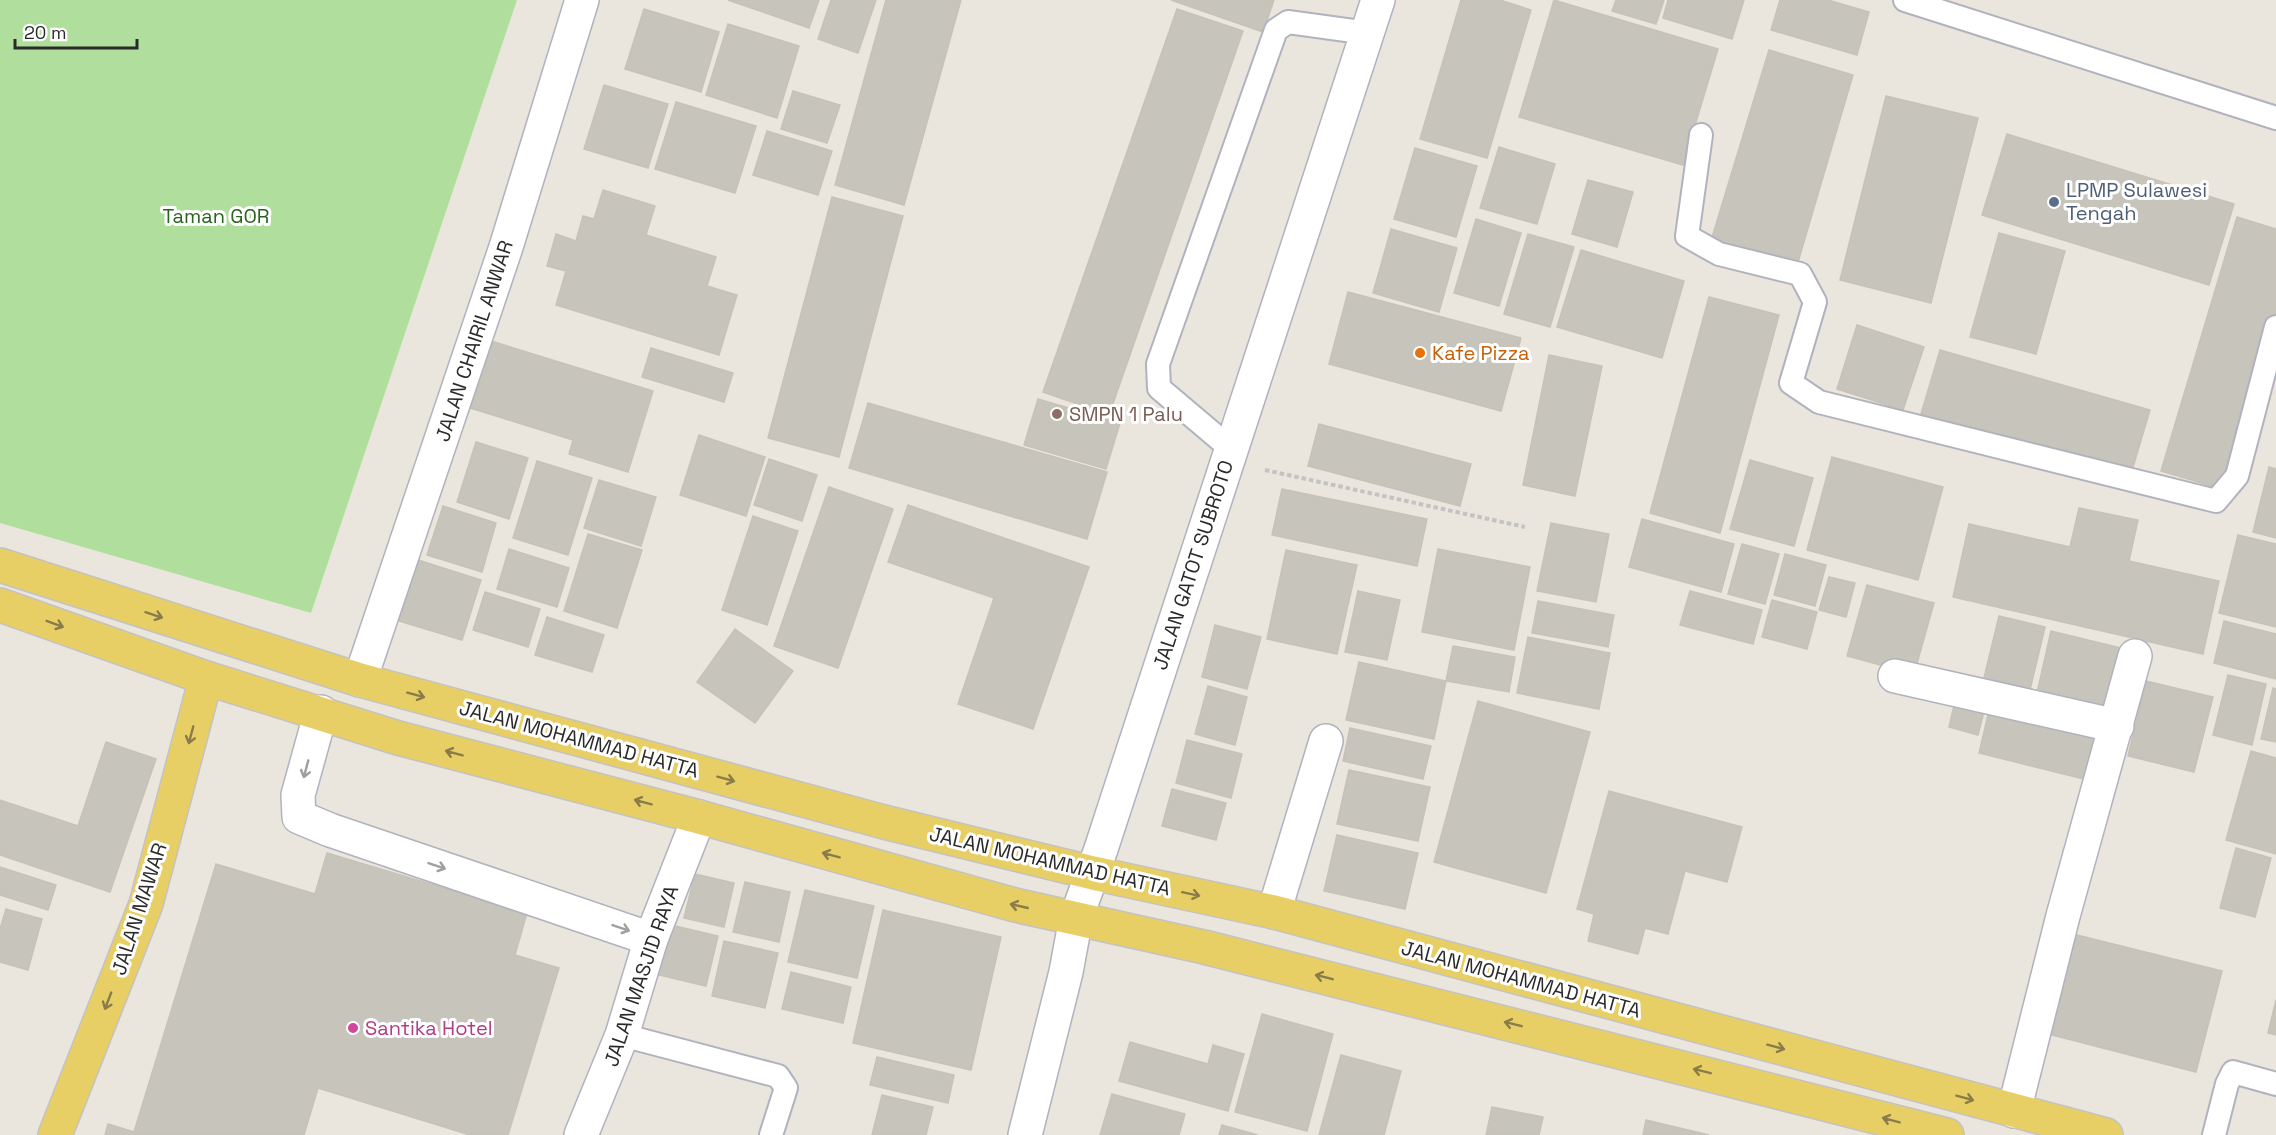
<svg xmlns="http://www.w3.org/2000/svg" width="2276" height="1135" viewBox="0 0 2276 1135" font-family="'Space Grotesk',sans-serif">
  <style>
    .green { fill: #b0df9d }
    .building { fill: #c7c4bb; stroke: #c7c2b7; stroke-width: 1.5 }
    .lines { fill: none; stroke-linecap: round; stroke-linejoin: round }
    .service-casing { stroke: #b0b3bd; stroke-width: 26 }
    .minor-casing { stroke: #b0b3bd; stroke-width: 36 }
    .tertiary-casing { stroke: #b0b3bd; stroke-width: 36 }
    .primary-casing { stroke: #c3c3c3; stroke-width: 36 }
    .path { stroke: #c3c3c3; stroke-width: 4; stroke-dasharray: 4.5 3; stroke-linecap: butt }
    .service { stroke: #fff; stroke-width: 22 }
    .minor { stroke: #fff; stroke-width: 33 }
    .tertiary { stroke: #fff; stroke-width: 33 }
    .primary { stroke: #e8cf65; stroke-width: 33 }
    .oneway { stroke: #897c48 }
    .oneway2 { stroke: #9f9f9f }
    .service-dot { fill: #5c6f8a; stroke: #fff; stroke-width: 2 }
    .food-dot { fill: #e8710a; stroke: #fff; stroke-width: 2 }
    .education-dot { fill: #8d6e63; stroke: #fff; stroke-width: 2 }
    .hotel-dot { fill: #d1479c; stroke: #fff; stroke-width: 2 }
    .labels { text-anchor: middle; stroke-width: 6; stroke-linejoin: round; paint-order: stroke }
    .service-label { font-size: 20px; fill: #4e5e75; stroke: #fff; text-anchor: start }
    .park-label { font-size: 20px; fill: #29631e; stroke: #fff }
    .street-label { font-size: 20px; fill: #2a2a2a; stroke: #fff }
    .food-label { font-size: 20px; fill: #c56008; stroke: #fff; text-anchor: start }
    .education-label { font-size: 20px; fill: #785e54; stroke: #fff; text-anchor: start }
    .hotel-label { font-size: 20px; fill: #b23c85; stroke: #fff; text-anchor: start }
  </style>
  <rect width="100%" height="100%" fill="#ebe6dd"/>
  <polygon class="green" points="0,0 517,0 311,613 0,523"/>
  <g class="building">
    <polygon points="728,0 819,0 809,28"/>
    <polygon points="831,0 876,0 858,53 818,39"/>
    <polygon points="886,0 961,0 904,205 835,185"/>
    <polygon points="1171,0 1274,0 1263,32"/>
    <polygon points="1461,0 1500,0 1531,10 1487,158 1420,139"/>
    <polygon points="1554,0 1718,49 1683,165 1519,117"/>
    <polygon points="1616,0 1664,0 1656,24 1612,11"/>
    <polygon points="1668,0 1744,0 1732,39 1663,18"/>
    <polygon points="1780,0 1828,0 1869,12 1857,55 1771,30"/>
    <polygon points="644,9 719,32 701,92 625,69"/>
    <polygon points="1177,9 1243,31 1109,415 1043,392"/>
    <polygon points="728,24 799,46 777,118 706,95"/>
    <polygon points="1769,50 1853,75 1796,269 1710,244"/>
    <polygon points="604,85 668,104 648,168 584,149"/>
    <polygon points="793,91 840,105 827,143 781,129"/>
    <polygon points="1886,96 1978,118 1931,303 1840,280"/>
    <polygon points="676,102 756,126 735,193 655,169"/>
    <polygon points="767,131 832,151 818,195 753,175"/>
    <polygon points="2007,134 2234,204 2209,285 1982,215"/>
    <polygon points="1499,147 1555,164 1537,224 1480,208"/>
    <polygon points="1415,148 1477,166 1456,237 1394,219"/>
    <polygon points="1588,180 1633,192 1617,247 1572,234"/>
    <polygon points="603,190 655,206 646,235 716,257 707,286 737,295 719,355 556,305 566,271 547,266 556,234 576,241 583,216 594,219"/>
    <polygon points="832,197 903,216 839,457 768,438"/>
    <polygon points="2237,217 2276,229 2276,311 2222,489 2161,471"/>
    <polygon points="1476,219 1521,233 1499,306 1454,293"/>
    <polygon points="1391,229 1457,248 1439,312 1373,293"/>
    <polygon points="1999,233 2065,251 2036,354 1970,337"/>
    <polygon points="1528,234 1574,247 1550,327 1504,314"/>
    <polygon points="1581,250 1684,281 1662,358 1557,327"/>
    <polygon points="1348,292 1521,338 1501,411 1329,364"/>
    <polygon points="1709,297 1779,315 1720,533 1650,513"/>
    <polygon points="1857,325 1924,347 1903,410 1837,389"/>
    <polygon points="488,340 653,391 628,472 569,454 573,440 467,407"/>
    <polygon points="651,348 733,373 724,402 642,377"/>
    <polygon points="1940,350 2150,410 2131,474 1921,414"/>
    <polygon points="1549,355 1602,366 1575,496 1523,485"/>
    <polygon points="1038,399 1120,423 1106,469 1024,445"/>
    <polygon points="868,403 1107,472 1087,539 849,468"/>
    <polygon points="1319,424 1471,464 1460,506 1308,466"/>
    <polygon points="699,435 765,457 746,516 680,495"/>
    <polygon points="476,442 528,458 509,519 457,502"/>
    <polygon points="1832,457 1943,487 1918,580 1807,550"/>
    <polygon points="769,459 817,475 802,521 754,505"/>
    <polygon points="1750,460 1813,478 1794,546 1730,529"/>
    <polygon points="537,461 592,478 568,555 513,538"/>
    <polygon points="2269,467 2276,469 2276,538 2253,532"/>
    <polygon points="599,480 656,497 641,546 584,528"/>
    <polygon points="829,487 893,509 838,668 774,646"/>
    <polygon points="1282,489 1427,519 1417,566 1272,535"/>
    <polygon points="908,505 1089,567 1033,729 958,704 994,598 888,562"/>
    <polygon points="443,506 496,523 482,572 427,555"/>
    <polygon points="2079,508 2138,520 2129,561 2219,581 2203,654 1953,597 1969,524 2070,547"/>
    <polygon points="753,516 798,531 767,625 722,610"/>
    <polygon points="1642,519 1734,544 1721,592 1629,567"/>
    <polygon points="1551,523 1609,534 1596,602 1537,591"/>
    <polygon points="588,534 642,550 617,628 564,611"/>
    <polygon points="2238,535 2276,544 2276,627 2219,613"/>
    <polygon points="1742,544 1779,554 1765,604 1728,594"/>
    <polygon points="509,549 569,568 557,607 497,589"/>
    <polygon points="1438,549 1530,567 1514,650 1422,632"/>
    <polygon points="1286,550 1357,565 1337,654 1267,639"/>
    <polygon points="1785,554 1826,565 1815,606 1774,595"/>
    <polygon points="418,560 481,580 462,640 399,621"/>
    <polygon points="1829,577 1855,583 1846,617 1819,610"/>
    <polygon points="1867,585 1934,603 1914,674 1847,656"/>
    <polygon points="1358,591 1400,600 1387,660 1345,652"/>
    <polygon points="1690,591 1762,610 1753,644 1680,625"/>
    <polygon points="485,592 540,609 528,647 473,630"/>
    <polygon points="1772,600 1817,612 1807,649 1762,637"/>
    <polygon points="1538,601 1614,615 1608,647 1532,633"/>
    <polygon points="1999,616 2045,627 2029,694 1983,682"/>
    <polygon points="547,617 604,635 592,672 535,655"/>
    <polygon points="2224,621 2276,634 2276,679 2214,663"/>
    <polygon points="1215,625 1261,637 1247,689 1202,677"/>
    <polygon points="735,629 793,671 755,723 697,682"/>
    <polygon points="2051,631 2125,649 2110,711 2037,693"/>
    <polygon points="1528,637 1610,653 1599,709 1517,693"/>
    <polygon points="1453,646 1515,657 1509,692 1446,681"/>
    <polygon points="1359,662 1446,681 1434,739 1346,720"/>
    <polygon points="2228,675 2266,684 2252,745 2213,735"/>
    <polygon points="2146,681 2213,697 2194,772 2128,756"/>
    <polygon points="1208,686 1247,697 1235,745 1195,734"/>
    <polygon points="2273,688 2276,689 2276,742 2261,739"/>
    <polygon points="1957,693 1987,700 1978,735 1949,727"/>
    <polygon points="1478,701 1590,732 1546,893 1434,862"/>
    <polygon points="1991,702 2100,728 2088,780 1979,753"/>
    <polygon points="1350,728 1431,746 1423,779 1343,761"/>
    <polygon points="1187,740 1242,754 1231,798 1176,783"/>
    <polygon points="106,742 156,759 110,892 0,855 0,800 78,826"/>
    <polygon points="2251,751 2276,758 2276,854 2226,840"/>
    <polygon points="1349,770 1430,787 1418,841 1337,824"/>
    <polygon points="1172,789 1226,803 1216,840 1162,826"/>
    <polygon points="1609,791 1742,827 1727,882 1685,871 1668,934 1645,928 1638,954 1588,941 1594,914 1577,909"/>
    <polygon points="1337,835 1418,853 1405,909 1324,891"/>
    <polygon points="2236,848 2271,858 2255,917 2220,908"/>
    <polygon points="327,853 527,913 515,955 559,968 508,1135 470,1135 318,1088 304,1135 105,1135 108,1124 134,1132 216,864 315,894"/>
    <polygon points="0,867 56,885 48,910 0,895"/>
    <polygon points="695,874 734,883 724,927 684,918"/>
    <polygon points="745,882 790,892 779,942 733,932"/>
    <polygon points="805,890 874,906 857,978 788,962"/>
    <polygon points="6,909 42,919 28,970 0,962 0,929"/>
    <polygon points="883,910 1001,937 971,1070 853,1043"/>
    <polygon points="671,925 718,936 706,986 659,975"/>
    <polygon points="2073,934 2222,971 2196,1072 2048,1034"/>
    <polygon points="724,941 778,953 765,1008 712,996"/>
    <polygon points="791,972 851,987 843,1023 782,1009"/>
    <polygon points="2276,1000 2276,1035 2268,1033"/>
    <polygon points="1262,1014 1333,1034 1307,1131 1235,1112"/>
    <polygon points="1130,1042 1208,1064 1213,1045 1244,1054 1228,1111 1119,1081"/>
    <polygon points="1341,1055 1401,1071 1384,1135 1319,1135"/>
    <polygon points="877,1057 954,1075 948,1103 870,1085"/>
    <polygon points="1112,1094 1185,1114 1179,1135 1100,1135"/>
    <polygon points="882,1095 933,1107 926,1135 872,1135"/>
    <polygon points="1492,1107 1543,1117 1539,1135 1486,1135"/>
    <polygon points="1646,1120 1709,1135 1643,1135"/>
    <polygon points="1222,1125 1258,1135 1219,1135"/>
  </g>
  <g class="lines">
    <defs>
      <g id="service">
        <polyline points="1905,0 2276,118"/>
        <polyline points="1701,135 1687,236 1719,254 1800,274 1815,302 1791,383 1819,402 2216,501 2237,476 2276,327"/>
        <polyline points="1230,448 1159,388 1158,364 1276,30 1288,22 1368,33"/>
        <polyline points="622,1035 778,1076 786,1088 771,1135"/>
        <polyline points="2214,1135 2227,1084 2233,1072 2276,1084"/>
      </g>
      <g id="minor">
        <polyline points="1895,676 2117,726"/>
        <polyline points="360,680 506,247 582,0"/>
        <polyline points="321,712 298,795 299,817 330,830 651,939"/>
        <polyline points="1274,912 1326,741"/>
        <polyline points="2014,1111 2063,916 2135,656"/>
        <polyline points="581,1135 622,1035 651,939 699,817"/>
      </g>
      <polyline id="tertiary" points="1025,1135 1066,972 1076,918 1101,849 1378,0"/>
      <g id="primary">
        <polyline points="0,565 360,680 884,822 1093,873 1274,912 2106,1135"/>
        <polyline points="0,605 206,678 398,738 699,817 1015,905 1204,947 1947,1135"/>
        <polyline points="55,1135 146,904 206,678"/>
      </g>
    </defs>
    <use href="#service" class="service-casing"/>
    <use href="#minor" class="minor-casing"/>
    <use href="#tertiary" class="tertiary-casing"/>
    <use href="#primary" class="primary-casing"/>
    <polyline class="path" points="1265,470 1525,527"/>
    <use href="#service" class="service"/>
    <use href="#minor" class="minor"/>
    <use href="#tertiary" class="tertiary"/>
    <use href="#primary" class="primary"/>
  </g>
  <defs><path id="oneway-shaft" d="M-6 0H5M1.5-3L5.5 0L1.5 3" fill="none" stroke-width="1.6" stroke-linecap="round" stroke-linejoin="round" transform="scale(1.5)"/></defs>
  <g class="oneway">
    <use href="#oneway-shaft" transform="translate(154 615) rotate(18)"/>
    <use href="#oneway-shaft" transform="translate(55 624) rotate(20)"/>
    <use href="#oneway-shaft" transform="translate(416 695) rotate(15)"/>
    <use href="#oneway-shaft" transform="translate(191 735) rotate(105)"/>
    <use href="#oneway-shaft" transform="translate(454 753) rotate(-165)"/>
    <use href="#oneway-shaft" transform="translate(726 779) rotate(15)"/>
    <use href="#oneway-shaft" transform="translate(643 802) rotate(-165)"/>
    <use href="#oneway-shaft" transform="translate(831 855) rotate(-165)"/>
    <use href="#oneway-shaft" transform="translate(1191 894) rotate(12)"/>
    <use href="#oneway-shaft" transform="translate(1019 906) rotate(-167)"/>
    <use href="#oneway-shaft" transform="translate(1324 977) rotate(-166)"/>
    <use href="#oneway-shaft" transform="translate(108 1001) rotate(111)"/>
    <use href="#oneway-shaft" transform="translate(1513 1024) rotate(-166)"/>
    <use href="#oneway-shaft" transform="translate(1776 1047) rotate(15)"/>
    <use href="#oneway-shaft" transform="translate(1702 1071) rotate(-166)"/>
    <use href="#oneway-shaft" transform="translate(1965 1098) rotate(15)"/>
    <use href="#oneway-shaft" transform="translate(1891 1120) rotate(-165)"/>
  </g>
  <g class="oneway2">
    <use href="#oneway-shaft" transform="translate(306 769) rotate(105)"/>
    <use href="#oneway-shaft" transform="translate(437 866) rotate(19)"/>
    <use href="#oneway-shaft" transform="translate(621 928) rotate(19)"/>
  </g>
  <circle class="service-dot" cx="2054" cy="202" r="6"/>
  <circle class="food-dot" cx="1420" cy="353" r="6"/>
  <circle class="education-dot" cx="1057" cy="414" r="6"/>
  <circle class="hotel-dot" cx="353" cy="1028" r="6"/>
  <g class="labels">
    <g class="service-label">
      <text x="2066" y="197">LPMP Sulawesi<tspan x="2066" dy="23">Tengah</tspan></text>
    </g>
    <g class="park-label">
      <text x="216" y="223">Taman GOR</text>
    </g>
    <g class="street-label">
      <text transform="translate(474 341) rotate(-72)" y="7">JALAN CHAIRIL ANWAR</text>
      <text transform="translate(1193 565) rotate(-72)" y="7">JALAN GATOT SUBROTO</text>
      <text transform="translate(579 739) rotate(15)" y="7">JALAN MOHAMMAD HATTA</text>
      <text transform="translate(1050 861) rotate(13)" y="7">JALAN MOHAMMAD HATTA</text>
      <text transform="translate(139 909) rotate(-72)" y="7">JALAN MAWAR</text>
      <text transform="translate(641 976) rotate(-71)" y="7">JALAN MASJID RAYA</text>
      <text transform="translate(1521 979) rotate(15)" y="7">JALAN MOHAMMAD HATTA</text>
    </g>
    <g class="food-label">
      <text x="1432" y="360">Kafe Pizza</text>
    </g>
    <g class="education-label">
      <text x="1069" y="421">SMPN 1 Palu</text>
    </g>
    <g class="hotel-label">
      <text x="365" y="1035">Santika Hotel</text>
    </g>
  </g>
  <path d="M15 39v9h122v-9" fill="none" stroke="#2a2a2a" stroke-width="3"/>
  <text x="24" y="39" font-size="18" fill="#2a2a2a" stroke="#ffffff" stroke-width="4.5" paint-order="stroke">20 m</text>
</svg>
